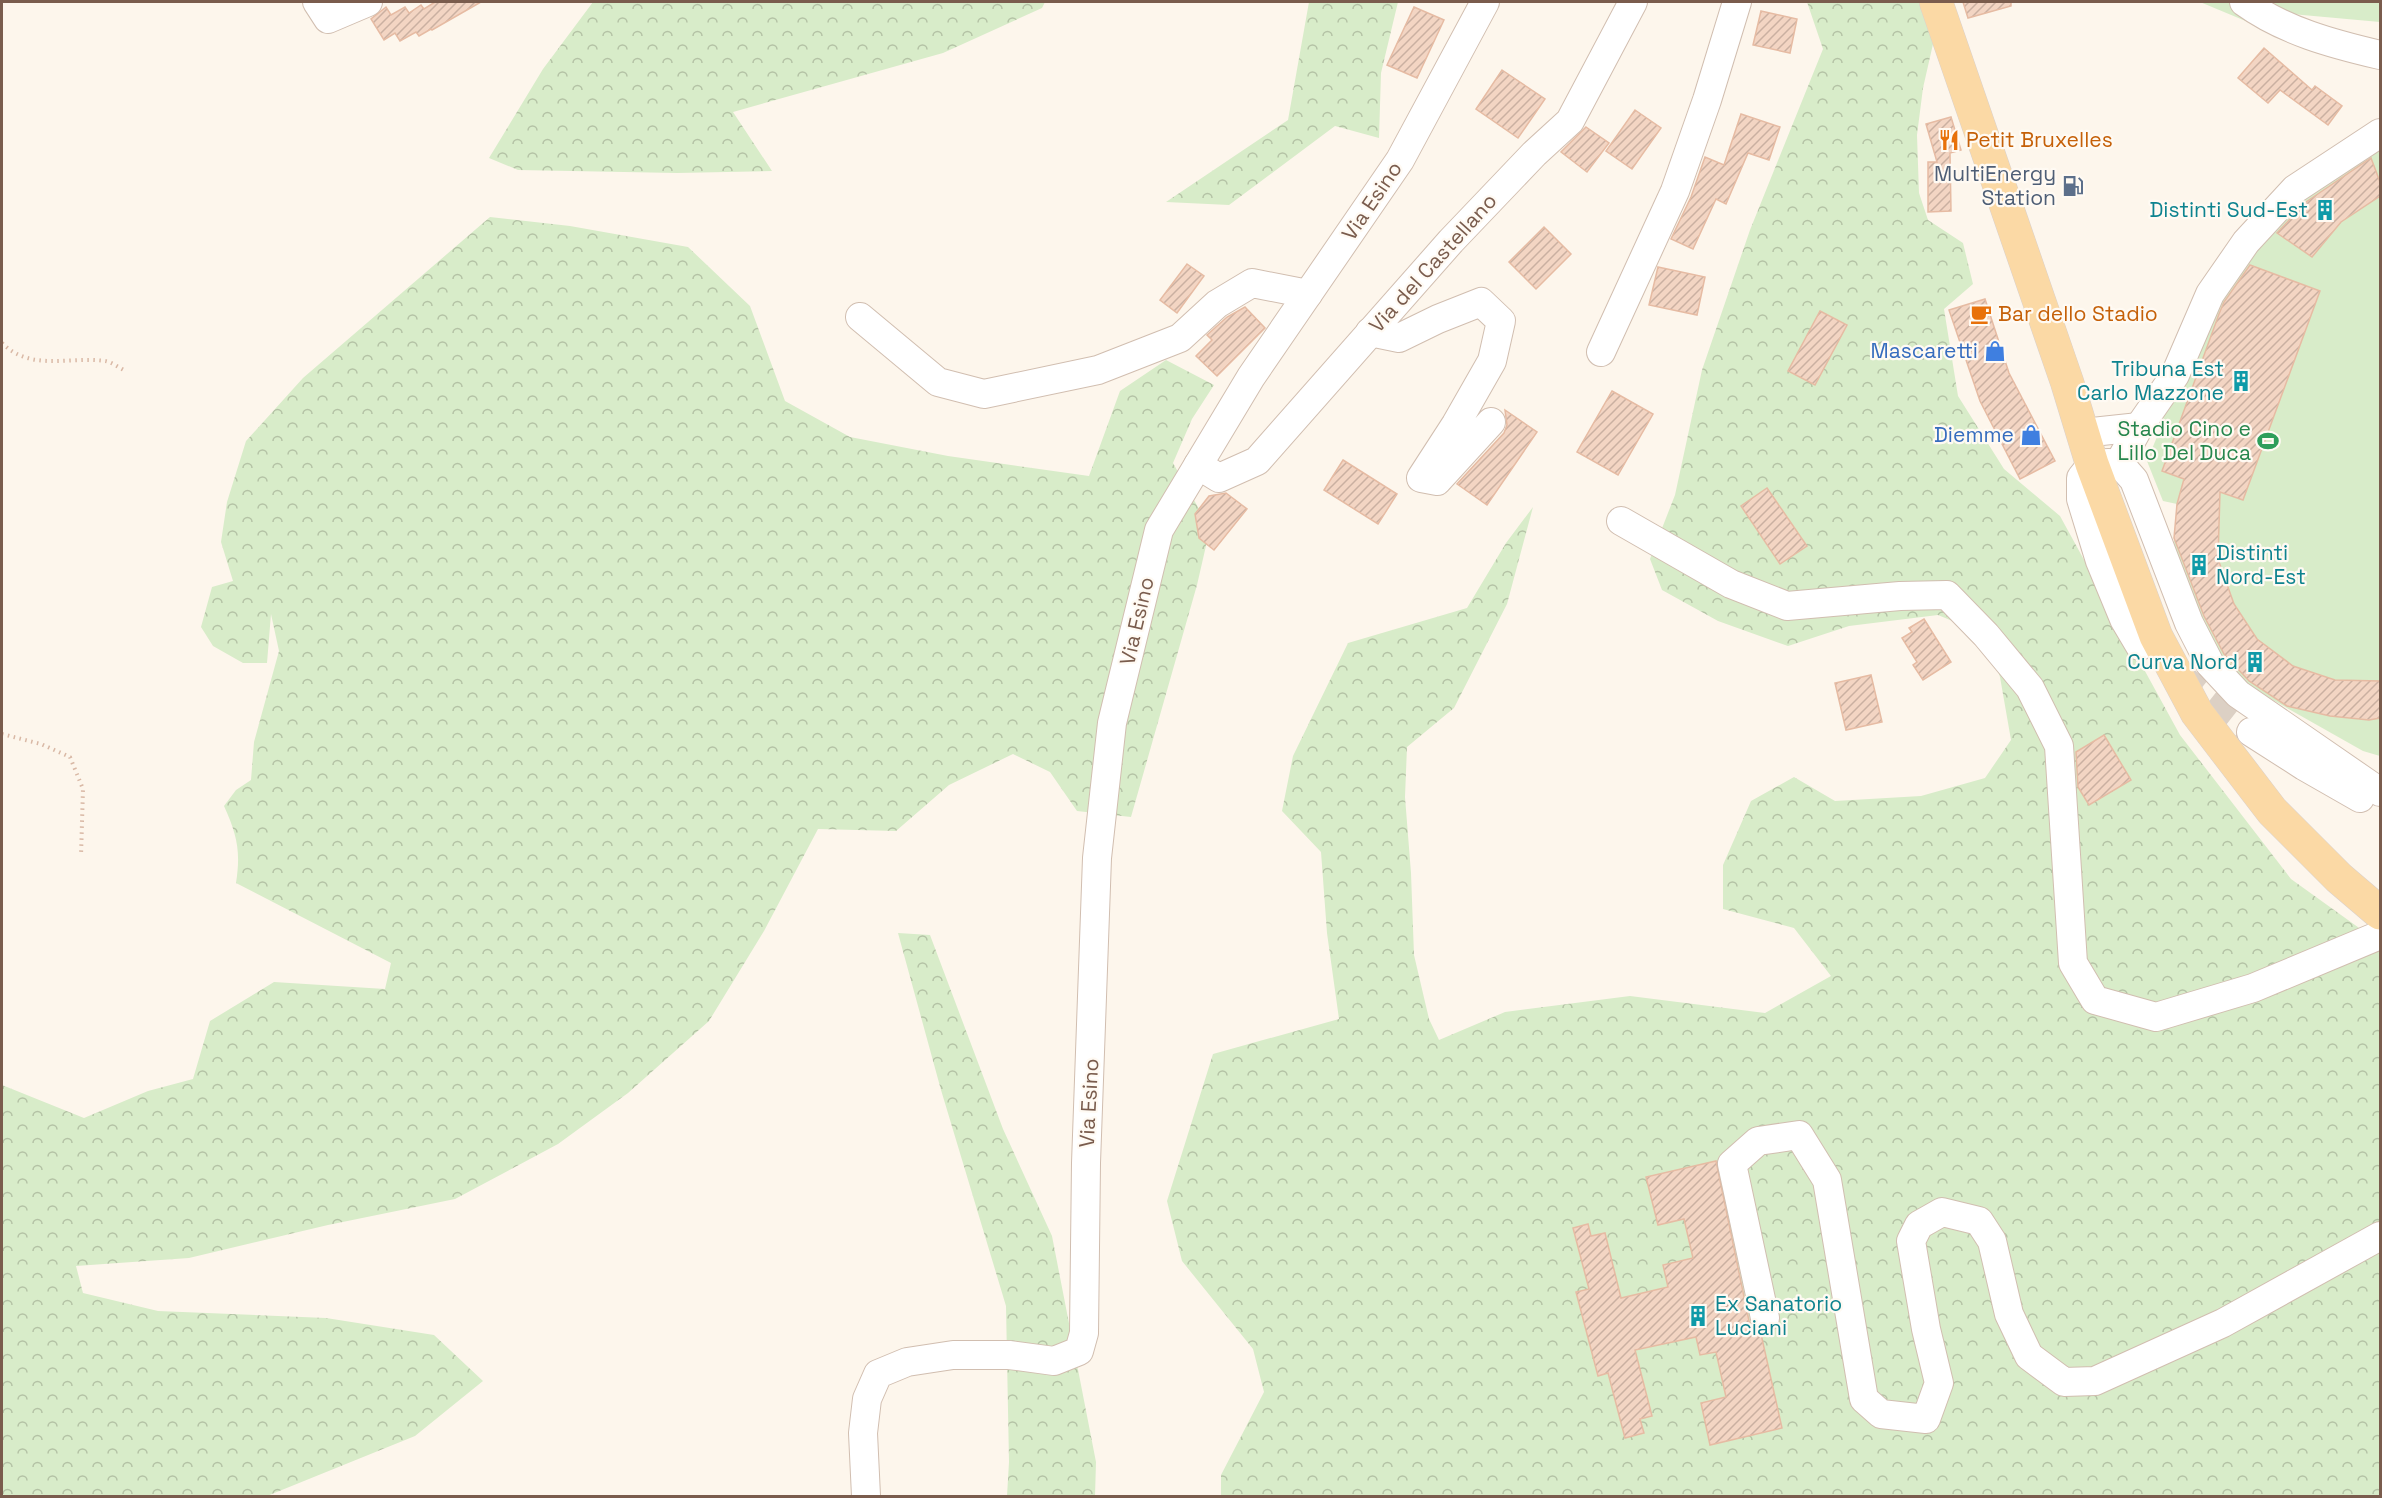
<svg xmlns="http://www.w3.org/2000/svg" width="2382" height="1498" viewBox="0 0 2382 1498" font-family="'Space Grotesk',sans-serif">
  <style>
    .grass { fill: #d8ecc9 }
    .forest { fill: url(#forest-crowns) }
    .building { fill: url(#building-hatch); stroke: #e6bba3; stroke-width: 1.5 }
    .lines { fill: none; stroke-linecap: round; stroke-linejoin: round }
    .minor-tunnel { stroke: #dcd0c4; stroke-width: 28; stroke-dasharray: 28 14; stroke-linecap: butt }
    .minor-casing { stroke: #d1beb0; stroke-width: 30 }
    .major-casing { stroke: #dad1cd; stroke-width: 34 }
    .path { stroke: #d9b8a5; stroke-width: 4; stroke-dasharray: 1.5 4.5; stroke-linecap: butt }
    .minor { stroke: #fff; stroke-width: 28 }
    .major { stroke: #fbd9a5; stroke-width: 33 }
    .labels { text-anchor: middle; stroke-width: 4.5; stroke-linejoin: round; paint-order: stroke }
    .food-label { font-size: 21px; fill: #c56008; stroke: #fffaf3; text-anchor: start }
    .service-label { font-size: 21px; fill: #4e5e75; stroke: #fffaf3; text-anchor: end }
    .street-label { font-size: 21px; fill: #7a5c4d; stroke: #fffaf3 }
    .culture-label { font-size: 21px; fill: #0d838f; stroke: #fffaf3; text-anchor: end }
    .shop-label { font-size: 21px; fill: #366cbe; stroke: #fffaf3; text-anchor: end }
    .leisure-label { font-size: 21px; fill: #27864d; stroke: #fffaf3; text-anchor: end }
  </style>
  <defs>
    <pattern id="forest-crowns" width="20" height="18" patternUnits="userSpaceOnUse" patternTransform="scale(1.5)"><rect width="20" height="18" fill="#d8ecc9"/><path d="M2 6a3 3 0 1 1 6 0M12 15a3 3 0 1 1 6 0" fill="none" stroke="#b4c2a5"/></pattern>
    <pattern id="building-hatch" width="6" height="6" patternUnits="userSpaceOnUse" patternTransform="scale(1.5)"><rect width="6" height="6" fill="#f3d5c3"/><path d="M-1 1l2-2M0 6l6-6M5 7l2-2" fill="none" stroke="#cab0a1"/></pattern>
  </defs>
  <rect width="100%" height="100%" fill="#fdf6ec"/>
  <g class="grass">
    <polygon points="2200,2 2380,2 2380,22 2280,13 2272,32"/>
    <polygon points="2380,124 2380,756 2363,751 2250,687 2219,657 2177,572 2174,541 2177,504 2163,501 2147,461 2164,420 2149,395 2204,289"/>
  </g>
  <g class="forest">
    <polygon points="593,2 1045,2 1042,8 943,53 733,112 772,171 677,173 518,170 489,158 543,69"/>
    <polygon points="1309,2 1398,2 1381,73 1379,138 1335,126 1229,205 1166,202 1288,120"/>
    <polygon points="1807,2 1920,2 1933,44 1923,88 1917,135 1919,193 1928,220 1963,243 1973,284 1944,309 1958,396 2004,469 2060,516 2180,735 2291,879 2380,943 2380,1496 1221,1496 1221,1475 1264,1392 1253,1349 1182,1261 1167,1201 1213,1054 1339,1019 1327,933 1321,852 1282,811 1293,756 1348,643 1467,608 1506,543 1533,507 1507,604 1454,708 1407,747 1405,797 1411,873 1414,955 1429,1019 1439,1040 1505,1012 1630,996 1765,1013 1831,976 1794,928 1723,909 1723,865 1751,801 1794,777 1835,801 1921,796 1985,778 2011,740 2000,677 1986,635 1938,615 1849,626 1788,646 1718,621 1662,590 1650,559 1675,495 1702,370 1750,230 1823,49"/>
    <path d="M490 217 570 226 688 247 750 306 785 401 850 437 948 456 1089 476 1120 391 1166 360 1214 385 1192 419 1173 463 1203 516 1208 537 1197 585 1131 817 1077 811 1050 772 1013 754 949 785 896 831 818 829 764 931 709 1021 628 1093 558 1144 455 1199 328 1225 189 1258 76 1266 83 1293 158 1311 326 1318 434 1335 483 1381 415 1436 267 1496H2V1085L84 1118 148 1091 193 1079 210 1021 274 982 385 989 391 963 236 883C241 851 237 835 224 806L236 790 251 780 254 742 279 651 271 614 267 663H243L213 646 201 627 212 587 233 581 221 542 227 502 246 441 303 378Z"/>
    <polygon points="898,933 930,935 1003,1129 1052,1236 1096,1462 1095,1496 1007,1496 1009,1462 1006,1306 941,1090"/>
  </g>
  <g class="building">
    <polygon points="435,2 481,2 432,30 431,29 419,36 416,32 400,41 395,33 384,40 371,19 386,7 391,15 405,7 409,13 421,5 424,9"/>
    <polygon points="1963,2 2011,2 2011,6 1968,18"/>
    <polygon points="1414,7 1444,20 1417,78 1387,65"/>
    <polygon points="1761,11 1797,19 1790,53 1753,45"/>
    <polygon points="2264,48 2312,90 2315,86 2342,106 2328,125 2280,90 2268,103 2238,78"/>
    <polygon points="1502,70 1545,99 1518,138 1476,109"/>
    <polygon points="1635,110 1661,128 1632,169 1606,151"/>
    <polygon points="1741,114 1780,127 1769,160 1748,153 1726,204 1716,199 1693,249 1671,239 1691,197 1705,157 1724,165"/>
    <polygon points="1951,117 1961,150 1950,153 1951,211 1928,212 1928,162 1937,162 1926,124"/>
    <polygon points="1586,127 1609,143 1587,172 1561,152"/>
    <polygon points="2371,158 2380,182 2380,196 2341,222 2312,257 2277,233 2306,202"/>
    <polygon points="1544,227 1571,254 1536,289 1509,262"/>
    <polygon points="1187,264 1204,276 1177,313 1160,300"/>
    <polygon points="2250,265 2320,291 2243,500 2220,492 2218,559 2234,604 2257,639 2293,666 2335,680 2380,681 2380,718 2369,720 2330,716 2287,706 2249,681 2224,654 2204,616 2174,538 2177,504 2184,479 2162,471 2219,314 2224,302"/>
    <polygon points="1658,267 1705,277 1697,315 1649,305"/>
    <polygon points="1985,299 2009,373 2055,461 2020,479 1980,401 1949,310"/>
    <polygon points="1245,307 1265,328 1217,376 1196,356 1212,340 1207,335 1227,317"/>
    <polygon points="1820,311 1847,325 1815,385 1788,371"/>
    <polygon points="1612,391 1653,414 1618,475 1577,452"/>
    <polygon points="1505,410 1537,432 1487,505 1457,484 1504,433 1507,425"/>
    <polygon points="1343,460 1397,494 1378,524 1324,490"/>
    <polygon points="1767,488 1807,546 1780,564 1741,506"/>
    <polygon points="1226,493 1247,509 1214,550 1199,538 1195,514 1209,496"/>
    <polygon points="1924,619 1951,662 1923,680 1913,665 1917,662 1902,638 1912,632 1909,628"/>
    <polygon points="1871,675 1882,722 1846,730 1835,683"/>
    <polygon points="2104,735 2131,780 2089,805 2078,787 2076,752"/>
    <polygon points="1716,1161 1749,1321 1753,1329 1761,1334 1782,1428 1710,1445 1701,1403 1726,1397 1716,1352 1700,1355 1696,1337 1635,1350 1652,1416 1640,1419 1644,1433 1625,1438 1608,1373 1598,1376 1576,1292 1589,1289 1573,1228 1588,1224 1591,1236 1605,1233 1621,1298 1668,1287 1663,1265 1693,1258 1684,1219 1658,1225 1646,1177"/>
  </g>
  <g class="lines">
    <polyline class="minor-tunnel" points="2177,674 2251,732"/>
    <defs>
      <g id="minor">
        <polyline points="317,2 328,19 368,2"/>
        <path d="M2244 2C2284 31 2333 44 2380 55"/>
        <polyline points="2380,133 2295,189 2246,242 2210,294 2175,375 2139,427 2119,463 2134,480 2189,623 2210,664 2238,694 2380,792"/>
        <polyline points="860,317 938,382 984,394 1098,370 1180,338 1217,304 1252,283 1308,294"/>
        <polyline points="1370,332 1399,338 1438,319 1481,302 1501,321 1492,361 1456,424 1421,478 1437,481 1491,422"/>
        <polyline points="1601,352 1675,191 1707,100 1737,2"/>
        <polyline points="2083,433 2139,427"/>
        <polyline points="2109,463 2092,464 2081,478 2081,499 2100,561 2124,619 2140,646"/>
        <polyline points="1198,465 1219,478 1257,461 1451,241 1534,154 1570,121 1633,2"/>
        <polyline points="1621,521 1731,584 1787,606 1900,596 1947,595 1986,635 2030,688 2059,746 2073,963 2095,1000 2156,1017 2253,988 2380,935"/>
        <polyline points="2251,732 2304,766 2360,798"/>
        <polyline points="1765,1318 1732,1164 1758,1141 1799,1135 1827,1180 1864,1399 1881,1414 1926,1419 1939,1383 1926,1329 1911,1241 1919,1225 1942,1212 1979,1221 1992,1241 2009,1314 2029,1356 2064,1382 2095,1381 2223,1323 2380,1236"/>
        <polyline points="866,1496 863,1433 867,1399 878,1374 907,1362 953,1355 1009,1355 1054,1361 1079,1351 1084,1333 1086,1163 1097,858 1112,723 1159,530 1251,377 1400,160 1485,2"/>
      </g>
      <polyline id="major" points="1936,2 2067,382 2092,464 2156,636 2197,713 2272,811 2339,878 2380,913"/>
    </defs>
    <use href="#minor" class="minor-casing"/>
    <use href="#major" class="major-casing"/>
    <g class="path">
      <path d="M2 343C31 372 69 356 105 361 112 362 119 368 126 371"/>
      <polyline points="2,734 41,744 70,757 83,789 81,856"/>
    </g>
    <use href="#minor" class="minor"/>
    <use href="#major" class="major"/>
  </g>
  <defs>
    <symbol id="restaurant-bare" viewBox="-9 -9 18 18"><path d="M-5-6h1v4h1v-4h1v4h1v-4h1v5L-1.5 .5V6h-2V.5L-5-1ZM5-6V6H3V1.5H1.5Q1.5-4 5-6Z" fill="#e8710a" stroke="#fffaf3" stroke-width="2.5" paint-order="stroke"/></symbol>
    <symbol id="fuel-bare" viewBox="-9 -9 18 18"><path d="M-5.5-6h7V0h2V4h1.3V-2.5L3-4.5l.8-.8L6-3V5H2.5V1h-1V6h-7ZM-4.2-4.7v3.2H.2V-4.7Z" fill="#5c6f8a" stroke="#fffaf3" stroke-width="2.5" paint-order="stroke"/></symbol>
    <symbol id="building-bare" viewBox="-9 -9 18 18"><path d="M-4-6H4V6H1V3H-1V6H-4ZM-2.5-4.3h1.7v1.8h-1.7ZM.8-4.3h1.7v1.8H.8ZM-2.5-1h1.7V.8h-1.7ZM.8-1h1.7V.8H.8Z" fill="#0f9aa8" stroke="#fffaf3" stroke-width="2.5" paint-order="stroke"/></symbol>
    <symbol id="cafe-bare" viewBox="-9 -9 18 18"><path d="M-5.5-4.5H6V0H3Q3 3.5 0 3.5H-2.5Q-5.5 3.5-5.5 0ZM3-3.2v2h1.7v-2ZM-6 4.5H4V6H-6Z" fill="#e8710a" stroke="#fffaf3" stroke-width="2.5" paint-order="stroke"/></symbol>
    <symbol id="shop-bare" viewBox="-9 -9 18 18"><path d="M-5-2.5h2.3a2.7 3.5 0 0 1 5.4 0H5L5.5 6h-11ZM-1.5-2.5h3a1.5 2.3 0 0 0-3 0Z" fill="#3f7fe0" stroke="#fffaf3" stroke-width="2.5" paint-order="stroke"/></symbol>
    <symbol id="stadium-bare" viewBox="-9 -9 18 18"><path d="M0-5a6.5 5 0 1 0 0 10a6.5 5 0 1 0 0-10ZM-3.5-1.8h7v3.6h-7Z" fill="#2e9e5b" stroke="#fffaf3" stroke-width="2.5" paint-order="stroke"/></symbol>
  </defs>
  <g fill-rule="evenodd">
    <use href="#restaurant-bare" x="1934" y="125" width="30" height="30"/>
    <use href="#fuel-bare" x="2058" y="171" width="30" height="30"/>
    <use href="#building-bare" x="2310" y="195" width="30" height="30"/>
    <use href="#cafe-bare" x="1966" y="299" width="30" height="30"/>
    <use href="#shop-bare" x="1980" y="336" width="30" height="30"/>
    <use href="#building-bare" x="2226" y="366" width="30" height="30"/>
    <use href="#shop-bare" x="2016" y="420" width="30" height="30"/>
    <use href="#stadium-bare" x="2253" y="426" width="30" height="30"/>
    <use href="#building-bare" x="2184" y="550" width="30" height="30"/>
    <use href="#building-bare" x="2240" y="647" width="30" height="30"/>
    <use href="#building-bare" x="1683" y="1301" width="30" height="30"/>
  </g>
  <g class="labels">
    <g class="food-label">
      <text x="1966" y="147">Petit Bruxelles</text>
      <text x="1998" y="321">Bar dello Stadio</text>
    </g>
    <g class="service-label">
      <text x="2056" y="181">MultiEnergy<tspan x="2056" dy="24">Station</tspan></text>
    </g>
    <g class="street-label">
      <text transform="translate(1372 201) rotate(-56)" y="7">Via Esino</text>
      <text transform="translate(1433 263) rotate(-48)" y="7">Via del Castellano</text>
      <text transform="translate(1137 621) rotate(-77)" y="7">Via Esino</text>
      <text transform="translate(1089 1103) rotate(-87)" y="7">Via Esino</text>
    </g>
    <g class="culture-label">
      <text x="2308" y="217">Distinti Sud-Est</text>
      <text x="2224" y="376">Tribuna Est<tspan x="2224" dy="24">Carlo Mazzone</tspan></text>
      <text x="2216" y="560" text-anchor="start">Distinti<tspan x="2216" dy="24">Nord-Est</tspan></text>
      <text x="2238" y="669">Curva Nord</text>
      <text x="1715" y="1311" text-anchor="start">Ex Sanatorio<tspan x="1715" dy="24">Luciani</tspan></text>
    </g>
    <g class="shop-label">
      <text x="1978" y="358">Mascaretti</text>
      <text x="2014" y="442">Diemme</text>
    </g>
    <g class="leisure-label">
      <text x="2251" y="436">Stadio Cino e<tspan x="2251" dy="24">Lillo Del Duca</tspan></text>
    </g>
  </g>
  <rect width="2382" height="1498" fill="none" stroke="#7a5c4d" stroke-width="6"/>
</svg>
